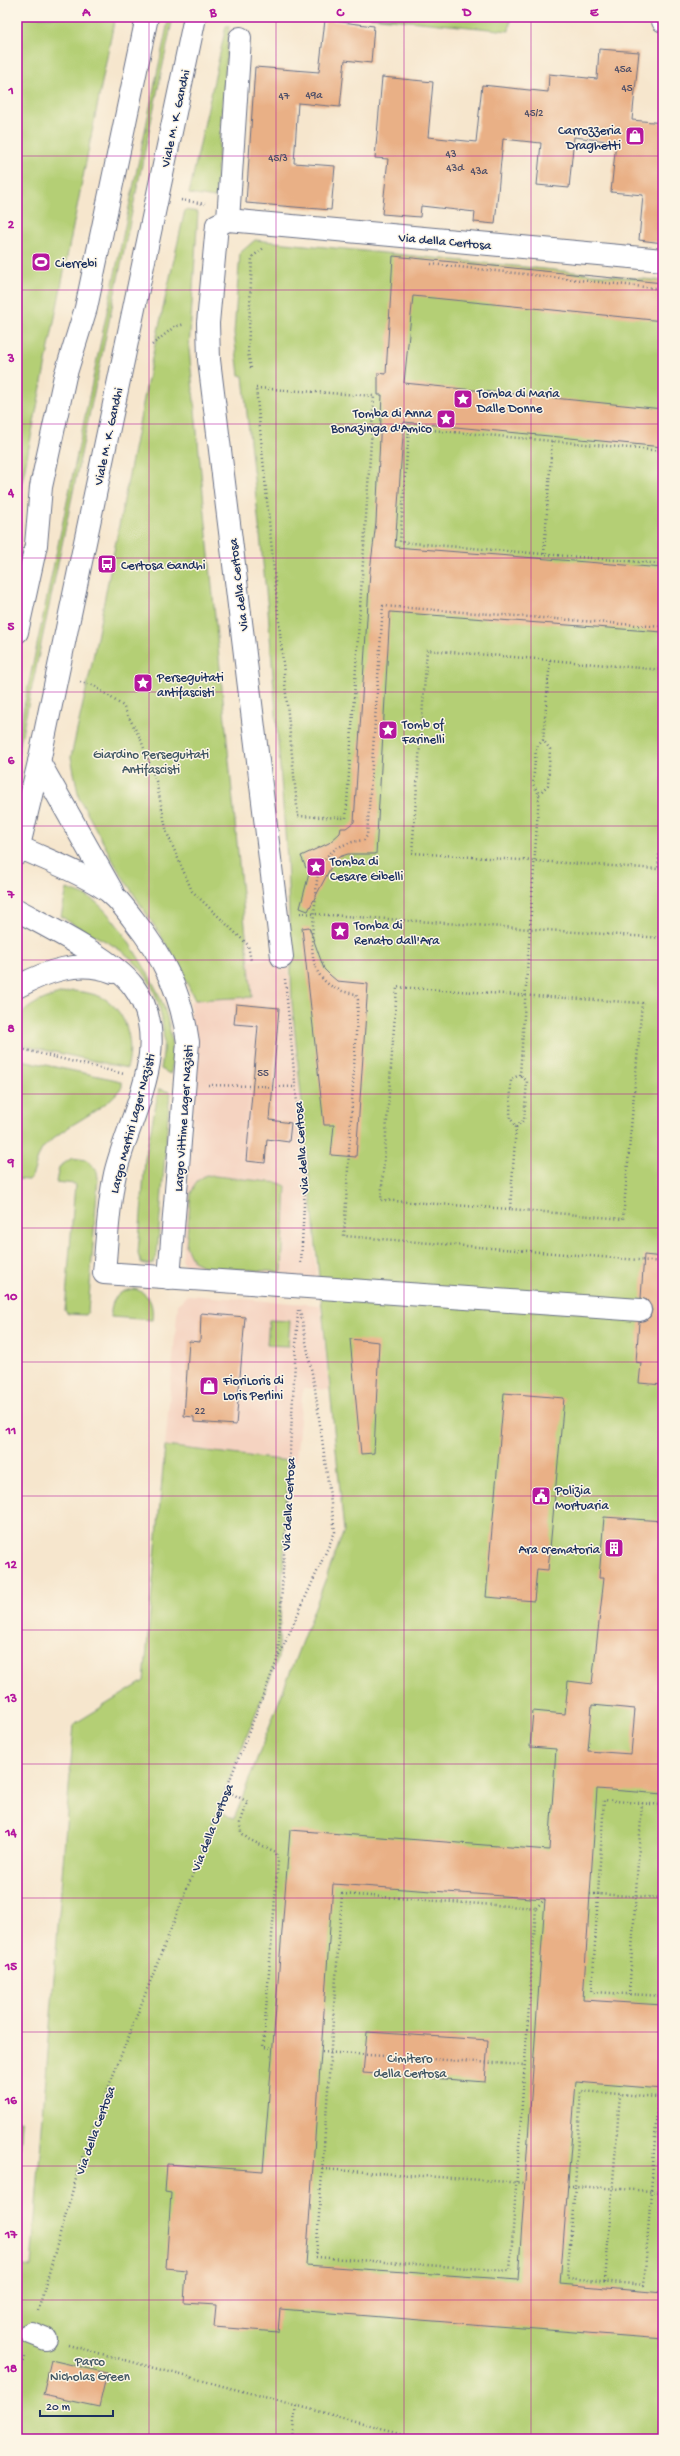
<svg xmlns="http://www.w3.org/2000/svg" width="680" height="2456" viewBox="0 0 680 2456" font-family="'Gochi Hand',sans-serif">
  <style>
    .built { fill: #f5d3c1 }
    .green { fill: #b4cf75; stroke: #687f6a }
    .building { fill: #e9b086; fill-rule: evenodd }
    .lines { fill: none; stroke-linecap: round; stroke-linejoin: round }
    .minor-casing { stroke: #686f85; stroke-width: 24 }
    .major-casing { stroke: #686f85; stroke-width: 24 }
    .path { stroke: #686f85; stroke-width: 2.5; stroke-dasharray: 1 3; stroke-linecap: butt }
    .minor { stroke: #fff; stroke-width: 22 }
    .major { stroke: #fff; stroke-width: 22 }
    .grid { fill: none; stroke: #b5179e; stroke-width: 1; stroke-opacity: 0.55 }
    .labels { text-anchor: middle; stroke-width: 3; stroke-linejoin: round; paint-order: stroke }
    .number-label { font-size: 11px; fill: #4e4f68 }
    .street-label { font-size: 13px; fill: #1b2f5e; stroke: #fcf5e5 }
    .poi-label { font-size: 13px; fill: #1b2f5e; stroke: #fcf5e5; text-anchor: start }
    .park-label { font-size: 13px; fill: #415764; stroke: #fcf5e5 }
    .neatline { fill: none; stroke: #b5179e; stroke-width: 1.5 }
    .grid-label { font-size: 13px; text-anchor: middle; font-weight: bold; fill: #b5179e }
  </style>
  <rect width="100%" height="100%" fill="#fcf5e5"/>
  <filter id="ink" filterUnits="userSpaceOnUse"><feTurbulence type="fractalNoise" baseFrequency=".025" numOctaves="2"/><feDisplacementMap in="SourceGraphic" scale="8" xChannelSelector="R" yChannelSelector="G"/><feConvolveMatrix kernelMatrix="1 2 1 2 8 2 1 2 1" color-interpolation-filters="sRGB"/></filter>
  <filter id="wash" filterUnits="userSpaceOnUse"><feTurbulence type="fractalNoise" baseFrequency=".012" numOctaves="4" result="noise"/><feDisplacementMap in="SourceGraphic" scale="16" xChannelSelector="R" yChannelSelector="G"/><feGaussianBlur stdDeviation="0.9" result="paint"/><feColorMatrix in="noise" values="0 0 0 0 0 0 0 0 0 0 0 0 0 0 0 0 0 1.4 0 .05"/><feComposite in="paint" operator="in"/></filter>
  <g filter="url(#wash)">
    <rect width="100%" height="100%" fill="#f6e6cd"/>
    <g class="built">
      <polygon points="288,957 291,1003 317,1281 190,1270 182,1261 194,1094 190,1002 195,1000 252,997 249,961"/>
      <polygon points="187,1295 320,1305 329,1390 303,1388 296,1462 165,1446 178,1304"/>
    </g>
    <g class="green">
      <polygon points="17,17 115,17 17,507"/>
      <polygon points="169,17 173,17 17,758 17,740"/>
      <polygon points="370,17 511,17 509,31"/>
      <polygon points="226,26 229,26 215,198 189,194"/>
      <polygon points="185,210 198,212 189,349 252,997 195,1000 175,958 117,868 79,798 71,757 91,668 152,358"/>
      <polygon points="255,240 663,281 663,2439 17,2439 17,2265 31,2267 74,1724 144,1681 165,1446 289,1461 278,1658 217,1810 234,1819 344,1531 292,1003 287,858 268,610 243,376 239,375 234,333 240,253"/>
      <path d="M67 889C78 893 89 896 97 903 112 916 123 933 133 949 154 982 172 1013 172 1053 172 1059 173 1069 170 1074L161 1069C169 1025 159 974 117 948 99 936 79 930 61 916Z"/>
      <path d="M73 991C84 992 99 994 108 1001 128 1016 134 1045 127 1068L17 1044C17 1038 16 1031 17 1025 20 1004 56 994 73 991Z"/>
      <path d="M17 1059 117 1080 122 1083V1087C103 1113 66 1123 44 1147 35 1157 36 1174 29 1180L17 1179Z"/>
      <polygon points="159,1089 170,1092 157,1254 154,1263 150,1265 141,1263 138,1254 145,1159"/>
      <polygon points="72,1158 87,1160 97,1171 98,1178 88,1312 86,1315 68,1314 65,1311 75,1184 56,1182 59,1167"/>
      <polygon points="206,1175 279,1183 286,1186 282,1272 205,1267 193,1261 186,1246 191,1193 197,1181"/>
      <path d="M135 1289C150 1294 154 1305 152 1320L111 1317C110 1300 118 1290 135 1289Z"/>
      <polygon points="269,1320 290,1321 288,1346 267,1345"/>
      <polygon points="17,2119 22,2122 17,2194"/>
    </g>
    <g id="blocks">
      <g class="building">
        <polygon points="325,20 374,26 371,63 345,60 340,107 298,103 294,163 335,166 331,210 246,203 255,67 319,72"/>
        <polygon points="599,49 639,52 632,120 663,123 663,243 639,240 643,195 611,192 616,142 574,137 569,188 537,185 541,143 503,139 495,224 474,222 475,212 421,206 420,217 382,214 388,159 375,158 382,77 433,82 428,137 476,142 482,85 548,92 549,74 597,79"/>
        <polygon points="393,256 663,283 663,321 413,296 404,383 663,409 663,447 404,422 395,547 663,568 663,632 390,612 376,854 348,854 339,857 332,865 308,911 300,908 311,866 306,868 301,856 329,843 340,833 341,828 346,828 354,822 370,571 376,522 382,395 378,395 378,373 386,374"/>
        <polygon points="309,927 324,969 330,975 337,981 368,984 356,1157 331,1155 334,1125 324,1125 302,928"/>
        <polygon points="236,1004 279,1008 270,1120 291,1123 289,1142 267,1139 265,1163 246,1161 258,1026 234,1024"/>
        <polygon points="644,1255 663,1257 663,1385 639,1383 641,1363 636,1362 639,1322 650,1317 652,1310 647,1300 641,1298"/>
        <polygon points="201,1313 245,1317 236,1425 194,1422 194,1417 184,1416 189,1341 200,1342"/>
        <polygon points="350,1339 379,1342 374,1453 361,1454"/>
        <polygon points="504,1393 564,1398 548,1570 537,1569 534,1601 486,1597"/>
        <path d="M604 1517 663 1521V1794L597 1789 583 2000 663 2005V2089L576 2082 560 2284 663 2293V2339L280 2309 278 2332 214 2327 216 2305 184 2303 186 2270 166 2268 171 2193 165 2192 167 2164 263 2171 290 1830 549 1850 556 1749 530 1747 533 1711 565 1714 568 1681 592 1684 604 1578H599ZM592 1705 635 1709 631 1754 588 1751ZM333 1884 545 1899 518 2280 306 2265Z"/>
        <polygon points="367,2032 488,2040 485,2082 363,2073"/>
        <polygon points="51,2360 107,2373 99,2407 43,2395"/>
      </g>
    </g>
  </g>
  <g filter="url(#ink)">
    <use href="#blocks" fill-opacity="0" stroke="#686f85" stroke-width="1"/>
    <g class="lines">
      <defs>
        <g id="minor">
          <polyline points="662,17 663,21"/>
          <polyline points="228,220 240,38"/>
          <polyline points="39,762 112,891"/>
          <path d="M17 846C44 859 73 869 99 885 114 893 123 906 133 919 164 958 181 992 188 1042L169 1278"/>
          <path d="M17 910C48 927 113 959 133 986 176 1043 129 1115 115 1174 108 1206 107 1240 104 1273L640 1310"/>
          <polyline points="282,957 209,360 208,323 217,225 228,220 663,260"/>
          <path d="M17 987C47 971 80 959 113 972"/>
          <polyline points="31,2333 46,2339"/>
        </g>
        <g id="major">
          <polyline points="17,632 36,545 41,487 65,376 86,308 147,17"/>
          <polyline points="17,854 39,762 195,17"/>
        </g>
      </defs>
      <use href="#minor" class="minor-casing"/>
      <use href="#major" class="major-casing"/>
      <g class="path">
        <polyline points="181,200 205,204"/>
        <polyline points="431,264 663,289"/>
        <polyline points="152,345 174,327 185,324"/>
        <polyline points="251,368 248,353 252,257 265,247"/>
        <polygon points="256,388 374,396 346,818 298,816"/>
        <polyline points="663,451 409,428 400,542 663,564"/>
        <polyline points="544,554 552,441"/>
        <path d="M663 627 383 606 367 836 364 840C348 842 335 846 324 860 315 873 317 889 315 904 311 946 303 987 356 994L358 1000 344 1236 663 1262"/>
        <polyline points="550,660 663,670"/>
        <polyline points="80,682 93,685 123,706 141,740 156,781 167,833 192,891 248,945 251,961"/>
        <polyline points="539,794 548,785 550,749 543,740"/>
        <polyline points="300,913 663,938"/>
        <polyline points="285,979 305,1185 301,1263"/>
        <polyline points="17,1048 124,1074"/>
        <polyline points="208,1085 295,1087"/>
        <polyline points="516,1127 524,1120 527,1081 520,1075"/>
        <polyline points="510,1209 381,1200 397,987 642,1003 623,1219 510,1209 516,1127 510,1118 511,1079 520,1075 539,794 533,784 536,748 543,740 550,660 427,650 412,853 658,869 663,803"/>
        <polyline points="279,1656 335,1532 315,1389 300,1310"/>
        <polyline points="225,1790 248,1802 240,1823 241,1832 248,1839 276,1852 278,1861 263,2047 273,2048"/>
        <polyline points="663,1805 604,1800 598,1894 663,1898"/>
        <polygon points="342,1894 536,1908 510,2271 316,2257"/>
        <polyline points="590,1894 598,1894 592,1992 663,1996"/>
        <polyline points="536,1908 545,1899"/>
        <polyline points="629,1995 642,1803"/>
        <polyline points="322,2052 524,2065"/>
        <polyline points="322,2169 524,2183"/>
        <polyline points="568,2186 575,2186 567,2278 644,2285 658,2097 581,2091 575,2186 651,2191 660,2192"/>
        <polyline points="605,2282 620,2094"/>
        <polyline points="17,2287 21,2287"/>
        <polyline points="38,2311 86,2144 278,1658 298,1310"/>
        <polyline points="68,2345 423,2439"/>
        <polyline points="17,2381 25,2354"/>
        <polyline points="292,2439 296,2405"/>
      </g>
      <use href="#minor" class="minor"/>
      <use href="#major" class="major"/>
    </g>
  </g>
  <path class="grid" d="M149 17V2439M276 17V2439M404 17V2439M531 17V2439M17 156H663M17 290H663M17 424H663M17 558H663M17 692H663M17 826H663M17 960H663M17 1094H663M17 1228H663M17 1362H663M17 1496H663M17 1630H663M17 1764H663M17 1898H663M17 2032H663M17 2166H663M17 2300H663"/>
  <defs>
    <symbol id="shop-square" viewBox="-11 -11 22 22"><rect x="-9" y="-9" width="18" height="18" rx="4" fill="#b5179e" stroke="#fcf5e5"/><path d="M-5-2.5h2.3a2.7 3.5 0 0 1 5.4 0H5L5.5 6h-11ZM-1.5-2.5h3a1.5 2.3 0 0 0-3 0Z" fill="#fff"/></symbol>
    <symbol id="stadium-square" viewBox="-11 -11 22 22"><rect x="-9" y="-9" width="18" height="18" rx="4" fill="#b5179e" stroke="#fcf5e5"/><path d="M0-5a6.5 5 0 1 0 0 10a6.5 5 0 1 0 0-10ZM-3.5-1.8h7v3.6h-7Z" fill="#fff"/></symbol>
    <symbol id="sight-square" viewBox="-11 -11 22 22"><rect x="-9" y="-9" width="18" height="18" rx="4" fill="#b5179e" stroke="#fcf5e5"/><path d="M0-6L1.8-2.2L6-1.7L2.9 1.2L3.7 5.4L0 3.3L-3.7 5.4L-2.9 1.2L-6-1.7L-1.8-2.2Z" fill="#fff"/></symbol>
    <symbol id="bus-square" viewBox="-11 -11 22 22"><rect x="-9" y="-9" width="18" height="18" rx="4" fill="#b5179e" stroke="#fcf5e5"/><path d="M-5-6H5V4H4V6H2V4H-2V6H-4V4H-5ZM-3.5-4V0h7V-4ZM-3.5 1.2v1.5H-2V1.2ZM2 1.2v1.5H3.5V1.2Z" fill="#fff"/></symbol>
    <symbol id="civic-square" viewBox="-11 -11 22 22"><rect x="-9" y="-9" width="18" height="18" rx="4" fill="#b5179e" stroke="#fcf5e5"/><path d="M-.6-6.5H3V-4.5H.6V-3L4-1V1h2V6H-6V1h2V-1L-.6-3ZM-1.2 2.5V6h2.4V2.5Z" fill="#fff"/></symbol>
    <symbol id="building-square" viewBox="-11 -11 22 22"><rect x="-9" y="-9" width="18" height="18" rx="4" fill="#b5179e" stroke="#fcf5e5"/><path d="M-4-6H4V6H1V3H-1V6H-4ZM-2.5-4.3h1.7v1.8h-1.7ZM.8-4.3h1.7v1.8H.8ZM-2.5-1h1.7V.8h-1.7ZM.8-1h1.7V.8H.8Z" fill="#fff"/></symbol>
  </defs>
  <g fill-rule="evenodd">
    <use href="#shop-square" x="624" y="125" width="22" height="22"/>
    <use href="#stadium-square" x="30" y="251" width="22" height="22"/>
    <use href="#sight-square" x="452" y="388" width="22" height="22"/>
    <use href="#sight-square" x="435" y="408" width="22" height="22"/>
    <use href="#bus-square" x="96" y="553" width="22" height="22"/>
    <use href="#sight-square" x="132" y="672" width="22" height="22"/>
    <use href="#sight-square" x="377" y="719" width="22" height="22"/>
    <use href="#sight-square" x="305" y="856" width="22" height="22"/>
    <use href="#sight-square" x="329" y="920" width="22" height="22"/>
    <use href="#shop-square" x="198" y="1375" width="22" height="22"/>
    <use href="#civic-square" x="530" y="1485" width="22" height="22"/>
    <use href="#building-square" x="603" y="1537" width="22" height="22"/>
  </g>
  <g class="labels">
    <g class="number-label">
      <text x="623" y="72">45a</text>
      <text x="627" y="91">45</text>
      <text x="314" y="98">49a</text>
      <text x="284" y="99">47</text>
      <text x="534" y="116">45/2</text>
      <text x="451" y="157">43</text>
      <text x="278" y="161">45/3</text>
      <text x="455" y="171">43d</text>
      <text x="479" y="174">43a</text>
      <text x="263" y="1076">55</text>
      <text x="200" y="1414">22</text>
    </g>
    <g class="street-label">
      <text transform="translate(174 118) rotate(-78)" y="5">Viale M. K. Gandhi</text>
      <text transform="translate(445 240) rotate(5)" y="5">Via della Certosa</text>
      <text transform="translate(107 436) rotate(-78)" y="5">Viale M. K. Gandhi</text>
      <text transform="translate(237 585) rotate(-97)" y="5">Via della Certosa</text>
      <text transform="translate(182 1118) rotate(-86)" y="5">Largo Vittime Lager Nazisti</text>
      <text transform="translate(131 1123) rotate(-75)" y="5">Largo Martiri Lager Nazisti</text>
      <text transform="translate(300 1148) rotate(-94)" y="5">Via della Certosa</text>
      <text transform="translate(287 1504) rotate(-87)" y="5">Via della Certosa</text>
      <text transform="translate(211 1827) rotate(-68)" y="5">Via della Certosa</text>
      <text transform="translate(94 2130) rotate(-70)" y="5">Via della Certosa</text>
    </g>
    <g class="poi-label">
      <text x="621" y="134" text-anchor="end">Carrozzeria<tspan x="621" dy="15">Draghetti</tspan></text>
      <text x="55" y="267">Cierrebi</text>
      <text x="477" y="397">Tomba di Maria<tspan x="477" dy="15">Dalle Donne</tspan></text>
      <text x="432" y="417" text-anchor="end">Tomba di Anna<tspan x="432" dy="15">Bonazinga d'Amico</tspan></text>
      <text x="121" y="569">Certosa Gandhi</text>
      <text x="157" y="681">Perseguitati<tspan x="157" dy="15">antifascisti</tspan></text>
      <text x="402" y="728">Tomb of<tspan x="402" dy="15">Farinelli</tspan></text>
      <text x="330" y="865">Tomba di<tspan x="330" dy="15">Cesare Gibelli</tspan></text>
      <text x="354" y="929">Tomba di<tspan x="354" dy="15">Renato dall'Ara</tspan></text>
      <text x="223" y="1384">FioriLoris di<tspan x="223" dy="15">Loris Perlini</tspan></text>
      <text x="555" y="1494">Polizia<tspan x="555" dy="15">Mortuaria</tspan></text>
      <text x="600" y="1553" text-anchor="end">Ara crematoria</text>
    </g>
    <g class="park-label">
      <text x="151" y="758">Giardino Perseguitati<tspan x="151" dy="15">Antifascisti</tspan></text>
      <text x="410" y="2062">Cimitero<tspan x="410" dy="15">della Certosa</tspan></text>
      <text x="90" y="2365">Parco<tspan x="90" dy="15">Nicholas Green</tspan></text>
    </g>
  </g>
  <rect width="680" height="2456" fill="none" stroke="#fcf5e5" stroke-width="44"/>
  <path d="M40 2410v6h73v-6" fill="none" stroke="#1b2f5e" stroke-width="2"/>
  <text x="46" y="2410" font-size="12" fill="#1b2f5e" stroke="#fcf5e5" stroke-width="3" paint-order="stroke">20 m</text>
  <rect x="22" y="22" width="636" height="2412" class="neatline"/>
  <g class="grid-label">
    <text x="86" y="16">A</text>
    <text x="213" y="16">B</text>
    <text x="340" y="16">C</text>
    <text x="467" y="16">D</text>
    <text x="594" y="16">E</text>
    <text x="11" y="94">1</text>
    <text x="11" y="228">2</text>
    <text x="11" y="362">3</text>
    <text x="11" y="496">4</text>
    <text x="11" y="630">5</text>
    <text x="11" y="764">6</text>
    <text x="11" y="898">7</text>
    <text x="11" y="1032">8</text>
    <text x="11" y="1166">9</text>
    <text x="11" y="1300">10</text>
    <text x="11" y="1434">11</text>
    <text x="11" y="1568">12</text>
    <text x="11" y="1702">13</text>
    <text x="11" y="1836">14</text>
    <text x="11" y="1970">15</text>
    <text x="11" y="2104">16</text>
    <text x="11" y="2238">17</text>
    <text x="11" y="2372">18</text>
  </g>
</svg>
